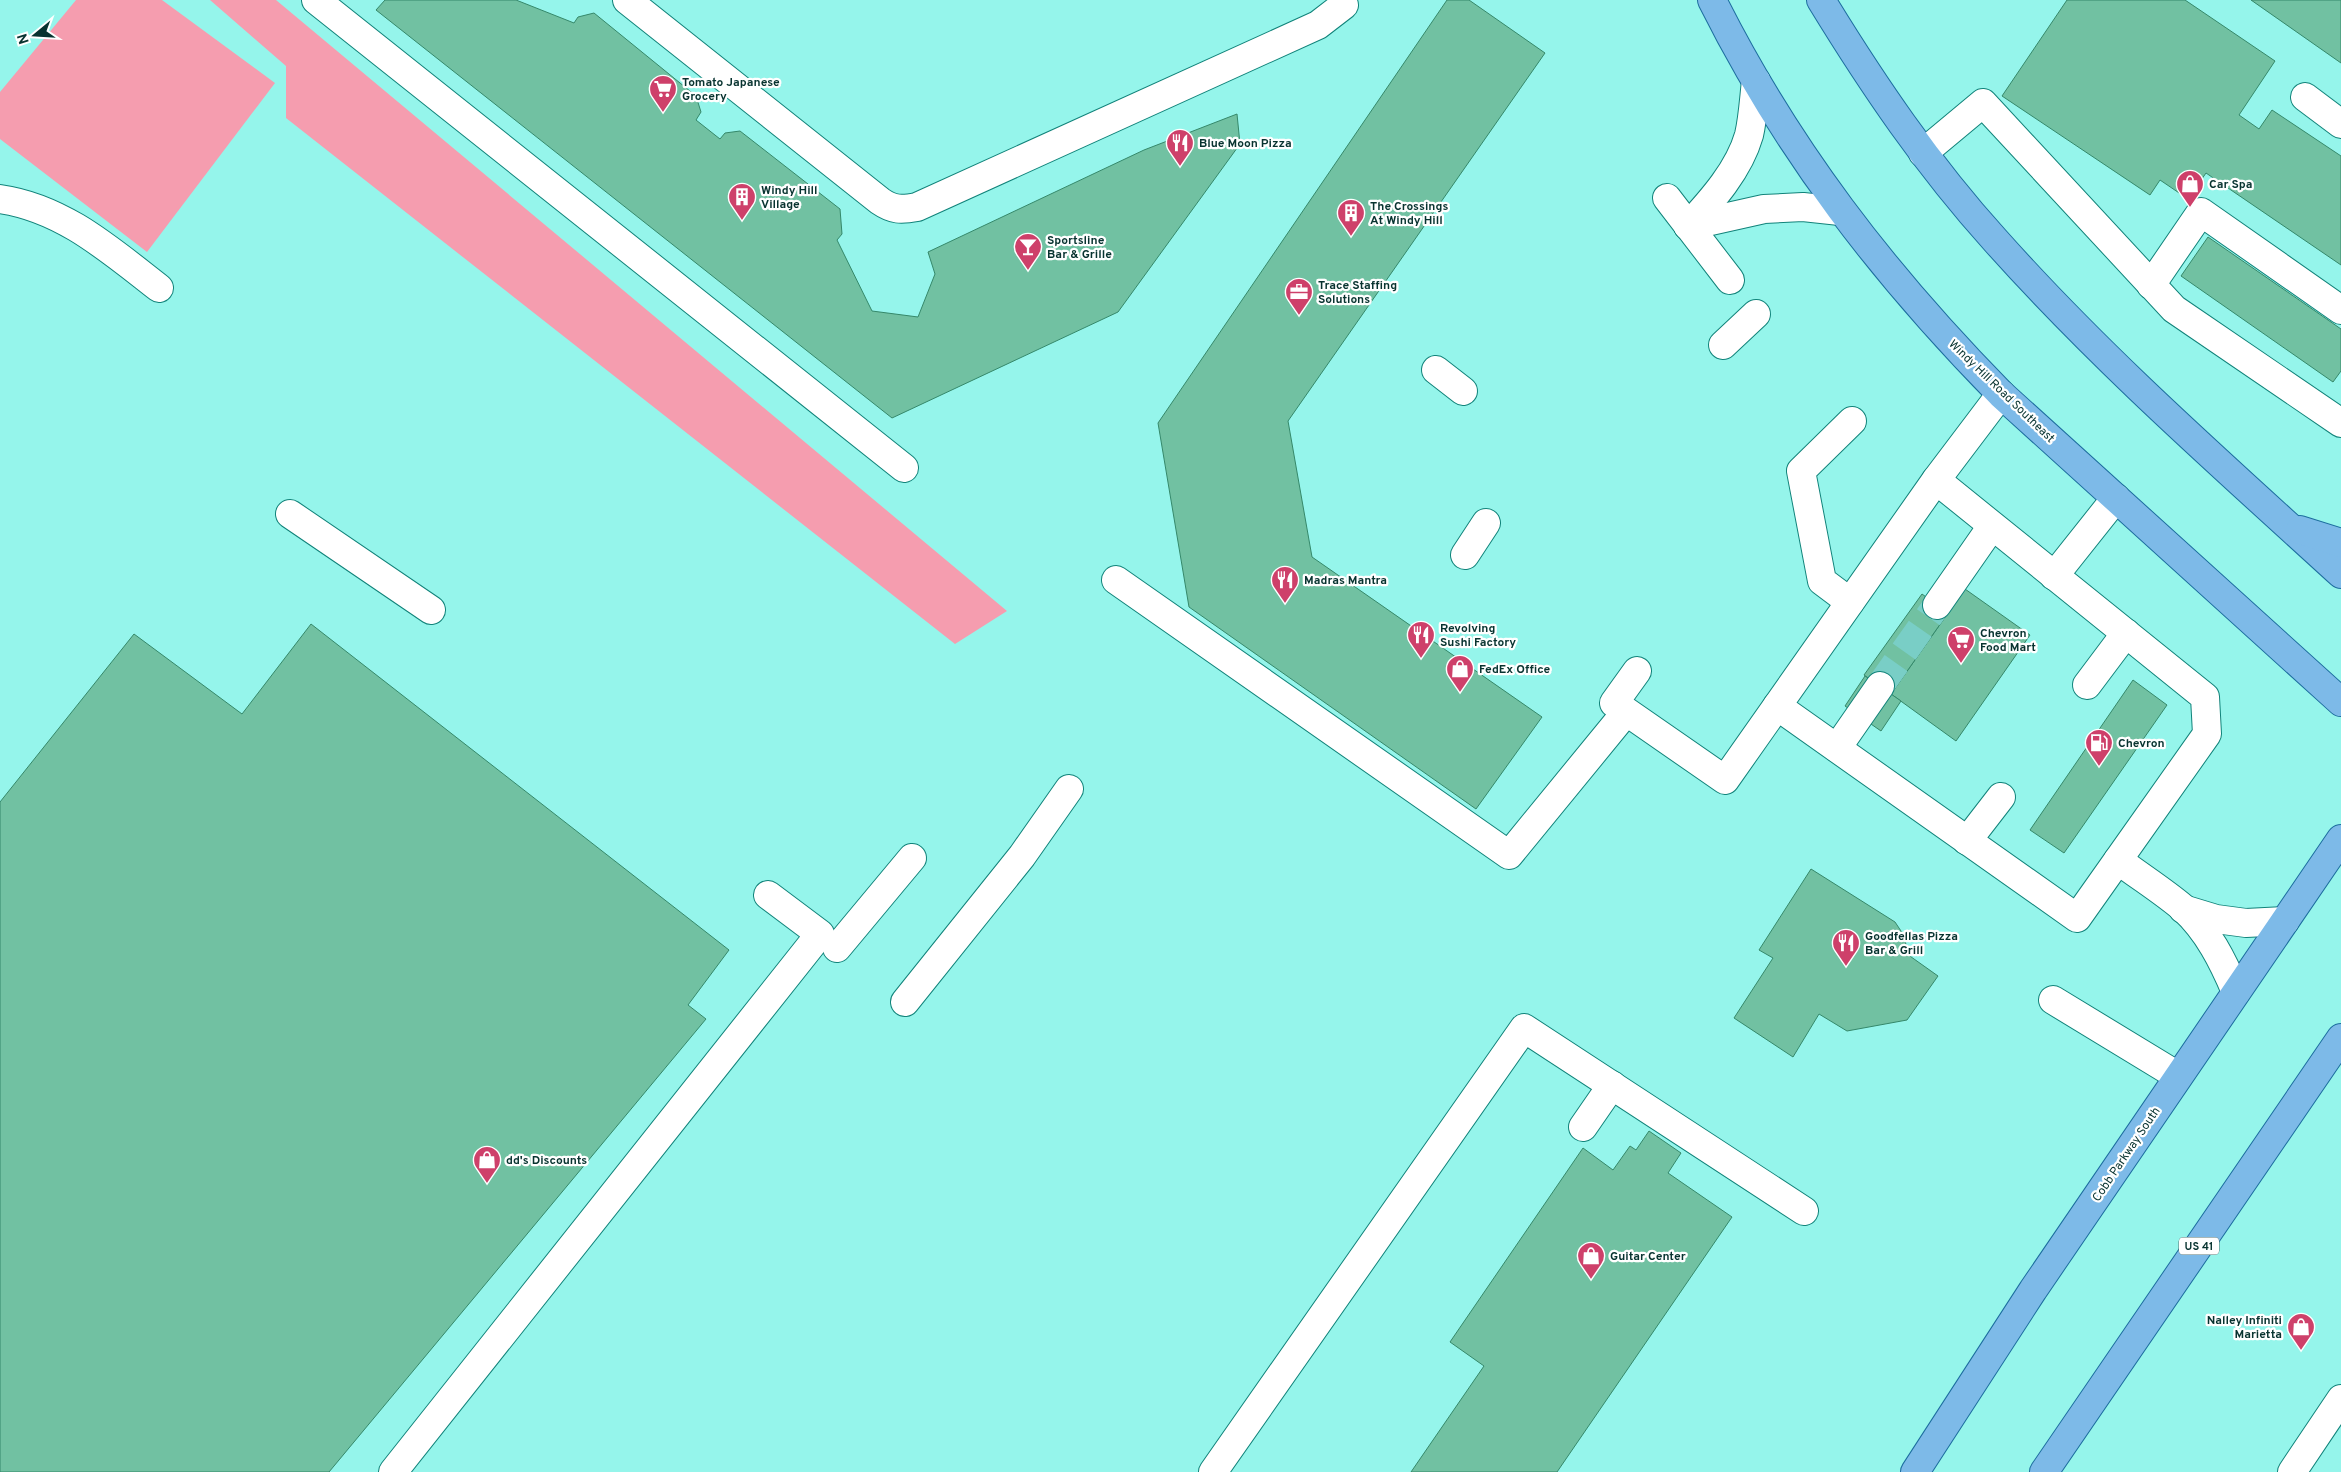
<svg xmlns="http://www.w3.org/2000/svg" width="2341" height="1472" viewBox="0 0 2341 1472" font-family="Overpass,sans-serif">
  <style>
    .green { fill: #f59daf }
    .building { fill: #71c1a2; stroke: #35886a }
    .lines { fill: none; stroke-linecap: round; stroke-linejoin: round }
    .minor-tunnel { stroke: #79cec6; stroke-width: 28; stroke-dasharray: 28 14; stroke-linecap: butt }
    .minor-casing { stroke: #11837a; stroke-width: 30 }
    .major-casing { stroke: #1c6d9e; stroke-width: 30 }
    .minor { stroke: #fff; stroke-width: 28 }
    .major { stroke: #7dbae8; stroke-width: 28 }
    .labels { text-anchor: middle; stroke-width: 4.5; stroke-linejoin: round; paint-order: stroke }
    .shield { fill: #fff; stroke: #52706e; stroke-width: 1 }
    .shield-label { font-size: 11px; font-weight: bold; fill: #083330 }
    .poi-label { font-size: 12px; font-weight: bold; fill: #083330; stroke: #fff; text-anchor: start }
    .street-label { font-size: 12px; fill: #083330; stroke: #fff }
  </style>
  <rect width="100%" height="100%" fill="#95f5eb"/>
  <g class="green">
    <polygon points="76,0 162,0 275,83 147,252 0,139 0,92"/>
    <polygon points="210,0 276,0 1007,611 955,644 286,118 286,66"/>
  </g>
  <g class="building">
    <polygon points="385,0 516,0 574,23 578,17 594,13 696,96 701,112 696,120 720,139 725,133 740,131 840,209 842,234 837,240 872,311 918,317 935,274 928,252 1144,150 1237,114 1240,144 1118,312 892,418 376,10"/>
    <polygon points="1447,0 1469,0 1545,53 1288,421 1312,557 1542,717 1476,809 1189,607 1158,423"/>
    <polygon points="2067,0 2185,0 2275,61 2239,115 2259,129 2272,110 2341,156 2341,265 2206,173 2188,199 2160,180 2150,195 2002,96"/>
    <polygon points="2251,0 2341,0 2341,63"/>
    <polygon points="2208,237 2341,329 2341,371 2333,382 2181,276"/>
    <polygon points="1965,589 2030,635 1956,741 1891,694"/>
    <polygon points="1922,594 1948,613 1891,694 1864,675"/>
    <polygon points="311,624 729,950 688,1005 706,1019 329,1472 0,1472 0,802 134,634 242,714"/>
    <polygon points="1865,676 1901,701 1881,731 1845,706"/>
    <polygon points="2133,680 2167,705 2064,853 2030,830"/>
    <polygon points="1811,869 1895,922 1905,937 1907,954 1938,976 1907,1020 1847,1031 1819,1014 1793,1057 1734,1018 1773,958 1759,950"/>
    <polygon points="1649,1131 1681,1153 1668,1173 1732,1217 1557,1472 1411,1472 1484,1366 1450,1342 1583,1148 1613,1170 1630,1146 1636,1150"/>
  </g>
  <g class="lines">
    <polyline class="minor-tunnel" points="1880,686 1937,605"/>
    <defs>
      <g id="minor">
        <polyline points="316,0 904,468"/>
        <path d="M627 0 880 201C893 210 901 210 917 207L1318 25 1344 5 1342 0"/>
        <polyline points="2305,97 2341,124"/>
        <polyline points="1923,153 1983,103 2174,309 2341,423"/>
        <polyline points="1667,198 1730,280"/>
        <path d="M0 199C63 208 110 250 159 288"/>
        <path d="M1688 226C1712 200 1739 170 1749 135 1753 118 1754 98 1756 81"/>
        <polyline points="1688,226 1764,209 1803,207 1840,211"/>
        <polyline points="2151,285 2201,212 2341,310"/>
        <polyline points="1723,345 1756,314"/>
        <polyline points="1436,370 1463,391"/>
        <polyline points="290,514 431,610"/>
        <polyline points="1465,555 1486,523"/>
        <polyline points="2054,576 2116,498"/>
        <polyline points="1116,580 1509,855 1626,712"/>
        <polyline points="1850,602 1822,581 1801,471 1852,421"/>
        <polyline points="1937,605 1992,526"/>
        <polyline points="1637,671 1614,703 1725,780 1936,480 2001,394"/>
        <polyline points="2087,685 2126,633"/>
        <polyline points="1777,706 2077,918 2207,734 2205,697 1936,480"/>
        <polyline points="1837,748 1880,686"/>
        <polyline points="1967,841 2001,797"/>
        <path d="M2118 860C2139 876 2163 891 2183 908 2208 931 2223 961 2236 992"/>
        <polyline points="2183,909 2216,919 2246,923 2285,921"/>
        <polyline points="837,948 912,858"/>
        <polyline points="2053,1000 2178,1076"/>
        <polyline points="905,1002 1022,856 1069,789"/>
        <polyline points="1583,1127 1612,1085"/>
        <polyline points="393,1472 820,934 768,895"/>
        <polyline points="1213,1472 1524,1028 1804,1211"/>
        <polyline points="2292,1472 2341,1399"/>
      </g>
      <g id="major">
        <path d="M1712 0C1787 150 1884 275 2001 394L2341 702"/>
        <path d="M1821 0C1873 85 1928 166 1995 240 2102 360 2223 466 2341 574"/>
        <polyline points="2300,530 2341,543"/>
        <polyline points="1915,1472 2033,1290 2341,839"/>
        <polyline points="2044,1472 2341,1038"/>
      </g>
    </defs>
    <use href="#minor" class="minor-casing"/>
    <use href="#major" class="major-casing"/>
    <use href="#minor" class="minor"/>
    <use href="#major" class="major"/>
  </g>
  <defs>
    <symbol id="supermarket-pin" viewBox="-11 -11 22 30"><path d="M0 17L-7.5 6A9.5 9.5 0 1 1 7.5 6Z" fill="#ce406a" stroke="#fff"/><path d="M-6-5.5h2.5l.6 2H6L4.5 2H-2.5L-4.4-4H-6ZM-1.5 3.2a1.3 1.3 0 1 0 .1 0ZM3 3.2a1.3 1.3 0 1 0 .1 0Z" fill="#fff"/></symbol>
    <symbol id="restaurant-pin" viewBox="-11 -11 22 30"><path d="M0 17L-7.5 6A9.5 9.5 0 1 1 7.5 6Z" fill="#ce406a" stroke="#fff"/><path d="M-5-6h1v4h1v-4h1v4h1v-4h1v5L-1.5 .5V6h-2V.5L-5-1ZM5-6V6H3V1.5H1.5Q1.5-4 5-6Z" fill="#fff"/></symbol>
    <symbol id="shop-pin" viewBox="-11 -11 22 30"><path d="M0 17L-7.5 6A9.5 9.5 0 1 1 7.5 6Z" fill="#ce406a" stroke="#fff"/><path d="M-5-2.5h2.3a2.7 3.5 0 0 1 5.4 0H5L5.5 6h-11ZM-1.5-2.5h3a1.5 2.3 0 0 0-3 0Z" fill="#fff"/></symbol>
    <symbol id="building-pin" viewBox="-11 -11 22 30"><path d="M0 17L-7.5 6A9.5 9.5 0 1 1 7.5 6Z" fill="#ce406a" stroke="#fff"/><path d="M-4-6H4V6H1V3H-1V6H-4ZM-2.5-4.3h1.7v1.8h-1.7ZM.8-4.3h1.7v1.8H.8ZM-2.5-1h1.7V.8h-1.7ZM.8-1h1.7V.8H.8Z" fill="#fff"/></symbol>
    <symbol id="bar-pin" viewBox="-11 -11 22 30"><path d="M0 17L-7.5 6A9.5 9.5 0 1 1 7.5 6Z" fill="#ce406a" stroke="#fff"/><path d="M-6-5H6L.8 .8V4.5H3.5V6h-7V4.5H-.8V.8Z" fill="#fff"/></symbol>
    <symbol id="office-pin" viewBox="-11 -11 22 30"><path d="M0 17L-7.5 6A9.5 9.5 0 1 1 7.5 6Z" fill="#ce406a" stroke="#fff"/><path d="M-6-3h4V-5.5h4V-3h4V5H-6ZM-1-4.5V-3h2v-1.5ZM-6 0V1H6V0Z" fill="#fff"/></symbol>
    <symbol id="fuel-pin" viewBox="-11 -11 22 30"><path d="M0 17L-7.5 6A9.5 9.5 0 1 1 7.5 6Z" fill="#ce406a" stroke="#fff"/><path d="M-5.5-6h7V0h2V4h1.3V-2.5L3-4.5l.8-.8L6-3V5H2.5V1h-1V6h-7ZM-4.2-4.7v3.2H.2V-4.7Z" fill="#fff"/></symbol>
  </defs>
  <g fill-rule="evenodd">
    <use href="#supermarket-pin" x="647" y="73" width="32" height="43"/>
    <use href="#restaurant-pin" x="1164" y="127" width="32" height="43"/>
    <use href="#shop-pin" x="2174" y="168" width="32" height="43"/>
    <use href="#building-pin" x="726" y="181" width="32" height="43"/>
    <use href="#building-pin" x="1335" y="197" width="32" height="43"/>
    <use href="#bar-pin" x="1012" y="231" width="32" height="43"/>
    <use href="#office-pin" x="1283" y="276" width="32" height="43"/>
    <use href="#restaurant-pin" x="1269" y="564" width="32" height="43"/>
    <use href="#restaurant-pin" x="1405" y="619" width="32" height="43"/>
    <use href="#supermarket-pin" x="1945" y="624" width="32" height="43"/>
    <use href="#shop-pin" x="1444" y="653" width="32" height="43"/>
    <use href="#fuel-pin" x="2083" y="727" width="32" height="43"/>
    <use href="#restaurant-pin" x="1830" y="927" width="32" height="43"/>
    <use href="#shop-pin" x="471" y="1144" width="32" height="43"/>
    <use href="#shop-pin" x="1575" y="1240" width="32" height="43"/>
    <use href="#shop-pin" x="2285" y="1311" width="32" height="43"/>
  </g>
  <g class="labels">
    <rect class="shield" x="2179" y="1237.5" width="40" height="17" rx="4"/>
    <g class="shield-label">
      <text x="2199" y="1250">US 41</text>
    </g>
    <g class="poi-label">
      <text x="682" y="86">Tomato Japanese<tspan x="682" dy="14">Grocery</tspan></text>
      <text x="1199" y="147">Blue Moon Pizza</text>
      <text x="2209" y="188">Car Spa</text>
      <text x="761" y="194">Windy Hill<tspan x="761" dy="14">Village</tspan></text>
      <text x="1370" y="210">The Crossings<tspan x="1370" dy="14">At Windy Hill</tspan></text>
      <text x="1047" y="244">Sportsline<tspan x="1047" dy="14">Bar &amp; Grille</tspan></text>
      <text x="1318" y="289">Trace Staffing<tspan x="1318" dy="14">Solutions</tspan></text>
      <text x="1304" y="584">Madras Mantra</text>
      <text x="1440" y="632">Revolving<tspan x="1440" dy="14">Sushi Factory</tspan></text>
      <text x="1980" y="637">Chevron<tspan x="1980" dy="14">Food Mart</tspan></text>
      <text x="1479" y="673">FedEx Office</text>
      <text x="2118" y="747">Chevron</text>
      <text x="1865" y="940">Goodfellas Pizza<tspan x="1865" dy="14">Bar &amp; Grill</tspan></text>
      <text x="506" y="1164">dd's Discounts</text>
      <text x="1610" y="1260">Guitar Center</text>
      <text x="2282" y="1324" text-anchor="end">Nalley Infiniti<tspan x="2282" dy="14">Marietta</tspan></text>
    </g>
    <g class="street-label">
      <text transform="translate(2002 391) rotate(44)" y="4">Windy Hill Road Southeast</text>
      <text transform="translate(2126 1154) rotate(-56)" y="4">Cobb Parkway South</text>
    </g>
  </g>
  <g transform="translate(35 35) rotate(252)" stroke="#ffffff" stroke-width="4" paint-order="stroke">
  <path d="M0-4L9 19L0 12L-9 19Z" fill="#083330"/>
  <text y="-8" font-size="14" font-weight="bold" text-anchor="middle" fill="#083330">N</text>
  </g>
</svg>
